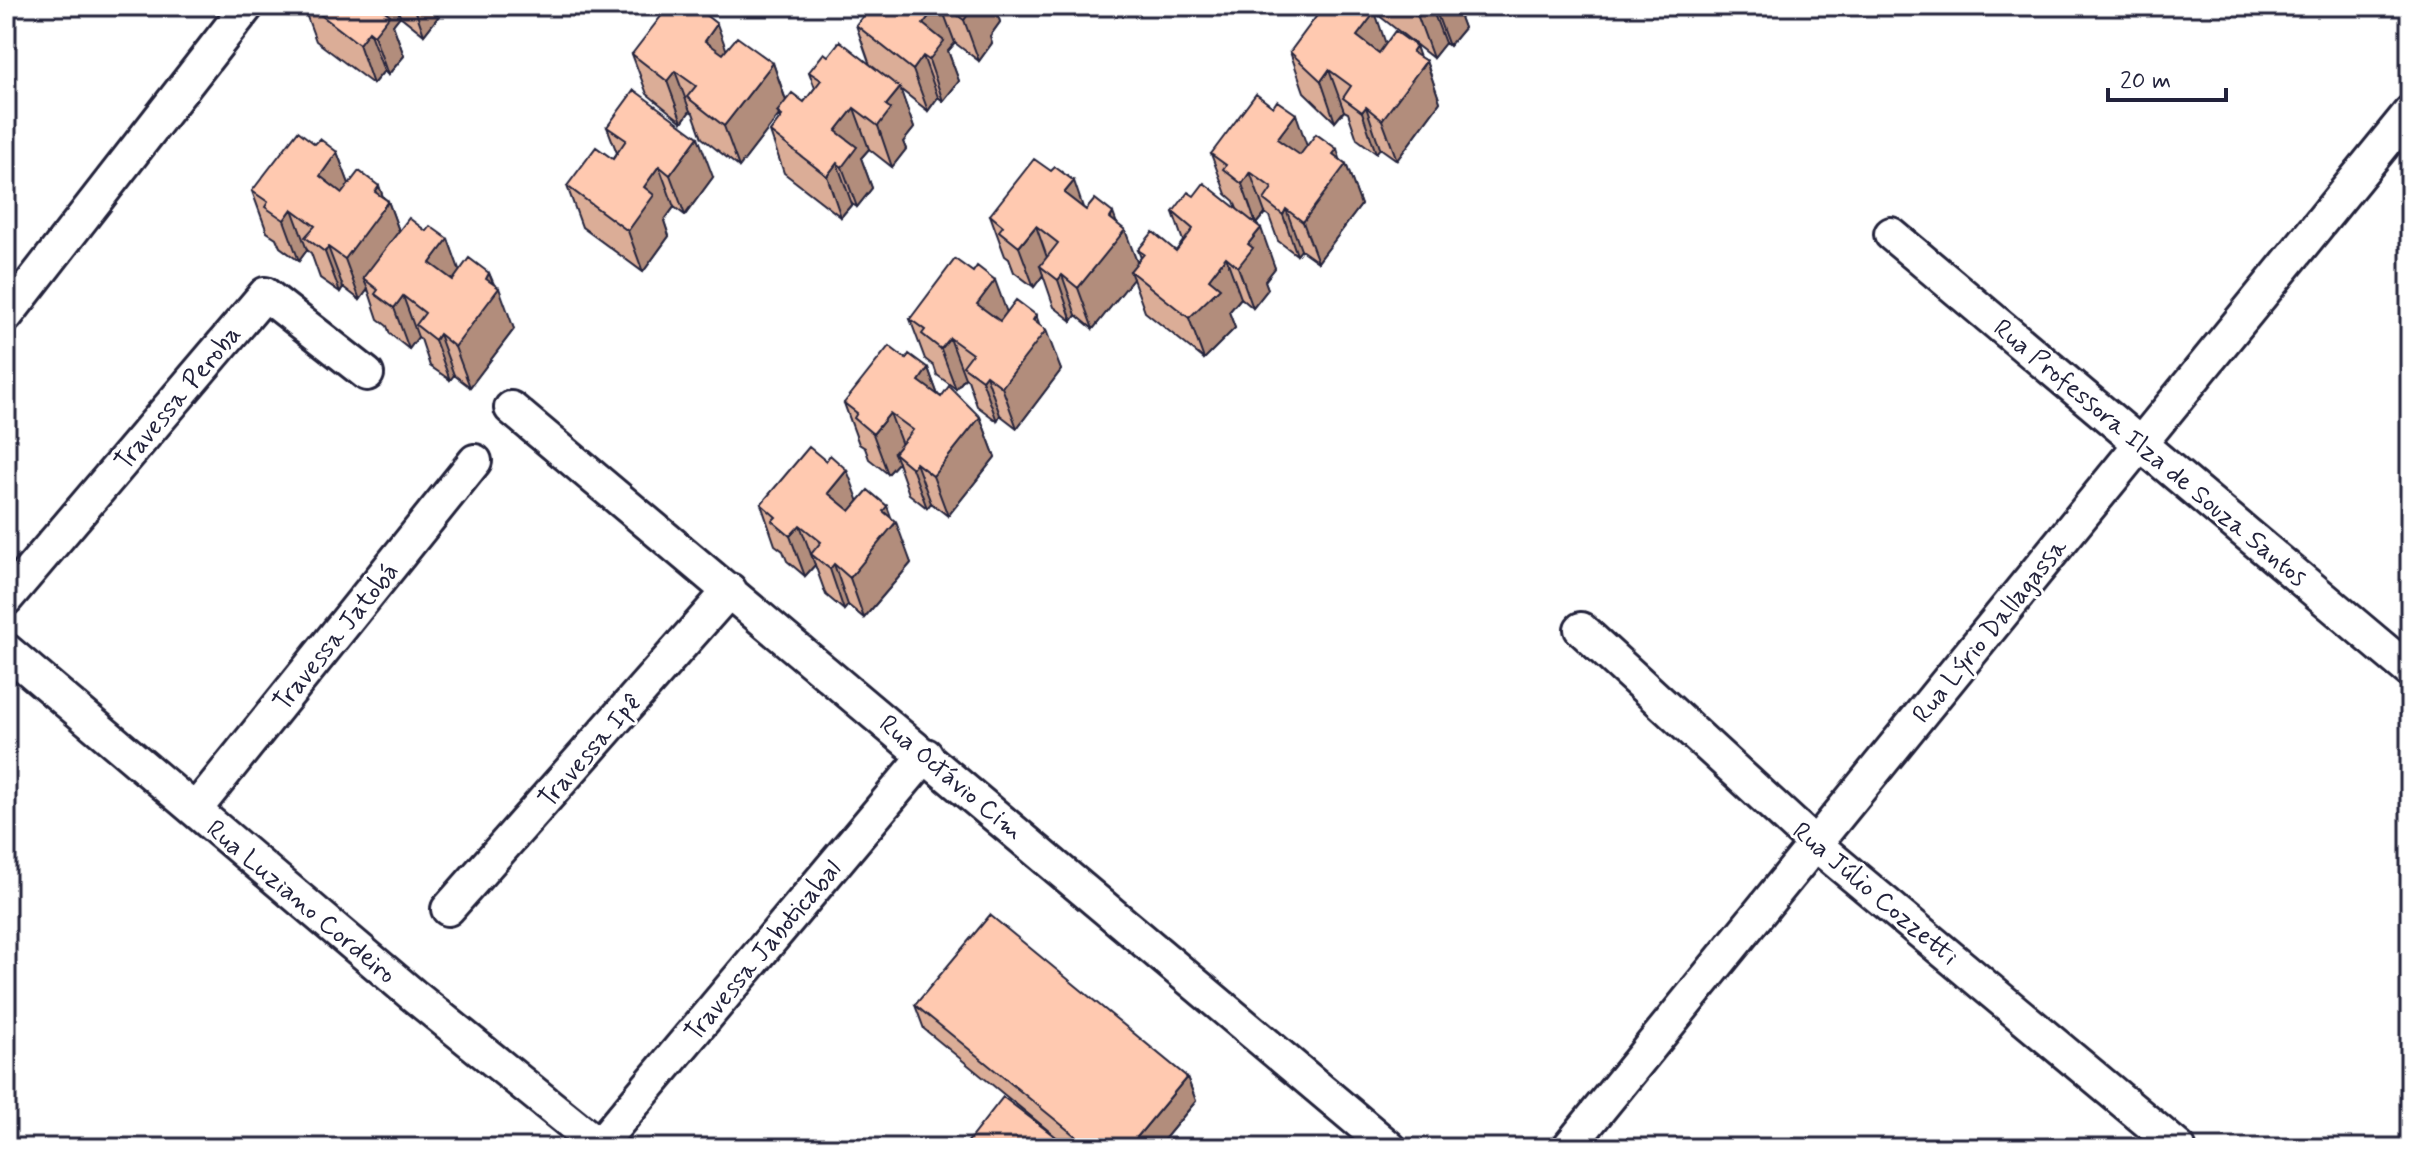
<svg xmlns="http://www.w3.org/2000/svg" width="2416" height="1154" font-family="Mynerve,sans-serif">
	<style>
		.lines { fill: none; stroke-linecap: round; stroke-linejoin: round }
		.street-casing { stroke: #22223b; stroke-width: 38 }
		.street { stroke: #fff; stroke-width: 32 }
		.wall { fill: #dbad97; stroke: #22223b; stroke-width: 2 }
		.shaded-wall { fill: #b28d7b; stroke: #22223b; stroke-width: 2 }
		.building { fill: #ffc9b0; stroke: #22223b; stroke-width: 2 }
		.labels { text-anchor: middle; stroke-width: 6; stroke-linejoin: round; paint-order: stroke }
		.street-label { font-size: 26px; fill: #22223b; stroke: #fff }
	</style>
	<rect width="100%" height="100%" fill="#fff"/>
	<filter id="ink" filterUnits="userSpaceOnUse"><feTurbulence type="fractalNoise" baseFrequency=".0125" numOctaves="2"/><feDisplacementMap in="SourceGraphic" scale="16" xChannelSelector="R" yChannelSelector="G"/><feConvolveMatrix kernelMatrix="1 2 1 2 8 2 1 2 1" color-interpolation-filters="sRGB"/></filter>
	<g filter="url(#ink)">
		<g class="lines">
			<g class="street-casing">
				<path id="street" d="M1891,234L2410,671
					M6,316L247,6
					M511,408L1390,1148
					M6,599L265,294L367,374
					M1581,629L1815,844L2179,1148
					M6,650L413,995L602,1148
					M195,810L475,461
					M448,909L730,590
					M599,1145L926,755
					M1568,1148L2410,112"/>
			</g>
			<use href="#street" class="street"/>
		</g>
		<path class="wall" d="M303,6H438L435,10L438,17L424,35L400,16L393,25L404,56L388,75L384,71L373,84L316,41Z
			M864,6H995L1000,22L990,36L992,43L979,61L955,43L948,51L959,81L943,101L938,97L928,111L900,89L914,128L903,142L906,149L892,167L869,149L861,158L872,188L857,207L852,204L841,217L784,173L770,132L780,119L779,115L739,167L702,138L693,113L690,111L682,122L647,94L632,54L727,50L773,63L786,100L804,102L815,88L809,72L828,56L870,65L856,25L866,12Z
			M1371,6H1463L1458,12L1464,28L1449,46L1445,43L1433,58L1373,11Z
			M1386,44L1416,46L1419,57L1426,61L1440,102L1397,160L1380,148L1376,153L1357,139L1348,113L1344,111L1335,122L1304,92L1290,52Z
			M607,127L713,177L685,215L674,207L664,221L669,236L643,272L582,227L567,186L613,159L617,153Z
			M315,144L337,152L349,184L379,186L383,197L388,201L399,231H426L448,239L459,271L489,273L514,329L470,387L454,375L450,380L430,366L421,339L418,337L409,349L390,334L387,326L378,319L368,289L360,300L343,287L340,292L320,278L311,253L307,250L299,261L280,247L276,238L267,232L252,191Z
			M1307,146L1340,160L1346,164L1361,205L1318,262L1301,250L1297,255L1278,241L1269,216L1265,213L1256,224L1275,268L1265,281L1268,289L1253,308L1241,298L1229,312L1235,328L1204,359L1145,312L1133,279L1093,329L1076,315L1072,321L1054,307L1043,275L1034,287L1014,272L1009,259L1005,256L990,215L1083,208L1117,223L1137,262L1141,258L1138,250L1176,251L1183,241L1173,212L1194,196L1237,209L1234,201L1226,194L1211,154Z
			M1007,312L1040,325L1061,370L1017,428L1000,415L997,421L977,406L968,380L965,378L956,389L937,375L934,366L925,359L910,319Z
			M906,359L928,368L938,395L980,417L995,457L948,516L931,503L927,508L909,494L898,463L888,474L869,459L865,448L859,444L844,403Z
			M859,501L891,518L911,563L864,618L848,605L844,610L826,595L815,565L805,576L787,561L783,551L775,545L761,504Z
			M915,1005L1187,1077L1196,1101L1157,1148H963L1061,1141L924,1029Z"/>
		<path class="shaded-wall" d="M371,6H396L400,16L393,25L404,56L388,75L374,35Z
			M414,6H438L435,10L438,17L424,35Z
			M937,6H941L955,43L948,51L959,81L943,101L929,60L923,24Z
			M974,6H995L1000,22L990,36L992,43L979,61L964,20Z
			M1427,6H1431L1445,43L1433,58L1418,17Z
			M1434,6H1463L1458,12L1464,28L1449,46Z
			M1375,12L1389,53L1372,77L1357,36Z
			M717,24L732,65L705,41Z
			M369,31L384,71L373,84L359,44Z
			M1416,46L1423,66L1426,61L1440,102L1397,160L1382,120L1412,52Z
			M923,56L938,97L928,111L913,70Z
			M773,63L787,104L777,112L779,115L739,167L724,126Z
			M1329,70L1344,111L1335,122L1321,81Z
			M675,71L690,111L682,122L667,81Z
			M900,88L914,128L903,142L906,149L892,167L878,126L886,105Z
			M1366,107L1380,148L1376,153L1362,112Z
			M854,108L869,149L861,158L872,188L857,207L842,167L836,131Z
			M1296,114L1310,155L1292,179L1277,139Z
			M698,137L713,177L685,215L670,175Z
			M1337,149L1343,168L1346,164L1361,205L1318,262L1303,222L1333,154Z
			M337,152L352,192L334,217L320,176Z
			M837,163L852,204L841,217L827,176Z
			M659,166L674,207L664,221L669,236L643,272L628,231L644,187Z
			M1250,172L1265,213L1256,224L1242,184Z
			M1074,181L1088,222L1064,193Z
			M379,186L386,205L388,201L403,242L363,278L368,289L360,300L345,259L375,192Z
			M292,209L307,250L299,261L284,220Z
			M1286,209L1301,250L1297,255L1283,215Z
			M1113,213L1121,235L1125,230L1140,270L1130,271L1133,279L1093,329L1078,288Z
			M1036,226L1050,266H1040L1043,275L1034,287L1019,247Z
			M1261,228L1275,268L1265,281L1268,289L1253,308L1238,267L1248,244Z
			M448,239L463,280L445,304L430,263Z
			M328,247L343,287L340,292L325,252Z
			M1226,257L1241,298L1229,312L1235,328L1204,359L1189,318L1209,279Z
			M489,273L496,292L499,288L514,329L470,387L455,347L486,279Z
			M1062,275L1076,315L1072,321L1058,280Z
			M995,280L1010,321L992,345L977,304Z
			M403,296L418,337L409,349L394,308Z
			M1036,315L1043,334L1046,330L1061,370L1017,428L1002,387Z
			M439,334L454,375L450,380L435,340Z
			M950,338L965,378L956,389L941,349Z
			M928,368L943,409L919,381Z
			M986,375L1000,415L997,421L982,380Z
			M890,413L905,453H894L898,463L888,474L873,434Z
			M980,417L995,457L948,516L933,476Z
			M916,463L931,503L927,508L912,468Z
			M847,470L862,510L843,533L828,493Z
			M887,506L894,525L896,522L911,563L864,618L850,578L883,511Z
			M800,525L815,565L805,576L790,536Z
			M834,564L848,605L844,610L830,569Z
			M1187,1077L1196,1101L1157,1148H1128Z"/>
		<path class="building" d="M309,6H378L390,15L374,35L369,31L359,44Z
			M669,6H694L717,24L705,41L723,54L737,37L773,63L724,126L687,97L696,86L675,71L667,81L632,54Z
			M864,6H937L923,24L944,41L929,60L923,56L913,70L856,25L869,9Z
			M945,6H974L964,20Z
			M1324,6H1366L1375,12L1357,36L1379,53L1395,31L1416,46L1412,52L1426,61L1382,120L1366,107L1362,112L1343,98L1351,86L1329,70L1321,81L1290,52Z
			M1404,6H1427L1418,17Z
			M840,41L900,88L886,105L891,109L878,126L854,108L836,131L857,147L842,167L837,163L827,176L770,132L782,116L777,112L792,93L804,102L821,80L809,72L824,53L828,56Z
			M634,90L698,137L670,175L659,166L644,187L654,195L628,231L567,186L596,147L613,159L626,140L607,127Z
			M1256,94L1273,107L1277,101L1296,114L1277,139L1300,155L1316,134L1337,149L1333,154L1346,164L1303,222L1286,209L1283,215L1264,200L1272,188L1250,172L1242,184L1223,169L1226,165L1211,154Z
			M298,131L315,144L320,139L337,152L320,176L342,193L359,171L379,186L375,192L388,201L345,259L328,247L325,252L305,237L315,226L292,209L284,220L265,207L268,202L252,191Z
			M1034,159L1051,171L1055,167L1074,181L1064,193L1086,210L1095,199L1113,213L1110,218L1125,230L1078,288L1062,275L1058,280L1040,266L1058,243L1036,226L1019,247L999,231L1003,226L990,215Z
			M1204,183L1261,228L1248,244L1253,248L1238,267L1226,257L1209,279L1220,288L1189,318L1130,271L1144,254L1138,250L1153,232L1176,251L1193,229L1173,212L1188,192L1194,196Z
			M409,218L426,231L430,226L448,239L430,263L453,280L469,258L489,273L486,279L499,288L455,347L439,334L435,340L416,325L425,313L403,296L394,308L375,294L378,290L363,278Z
			M955,259L973,272L977,266L995,280L977,304L1000,321L1016,300L1036,315L1033,320L1046,330L1002,387L986,375L982,380L963,366L972,354L950,338L941,349L922,334L925,330L910,319Z
			M889,346L906,359L909,354L928,368L919,381L941,397L949,386L980,417L933,476L916,463L912,468L894,453L913,430L890,413L873,434L854,418L857,413L844,403Z
			M809,447L826,461L830,455L847,470L828,493L850,511L868,490L887,506L883,511L896,522L850,578L834,564L830,569L811,554L821,542L800,525L790,536L772,521L776,517L761,504Z
			M990,915L1187,1077L1128,1148H1090L915,1005Z
			M1003,1097L1070,1148H963Z"/>
	</g>
	<g class="labels">
		<g class="street-label">
			<text transform="translate(177 397) rotate(-50)" y="9">Travessa Peroba</text>
			<text transform="translate(2151 452) rotate(40)" y="9">Rua Professora Ilza de Souza Santos</text>
			<text transform="translate(1989 630) rotate(-51)" y="9">Rua Lýrio Dallagassa</text>
			<text transform="translate(335 636) rotate(-51)" y="9">Travessa Jatobá</text>
			<text transform="translate(589 750) rotate(-49)" y="9">Travessa Ipê</text>
			<text transform="translate(952 777) rotate(40)" y="9">Rua Octávio Cim</text>
			<text transform="translate(1876 893) rotate(40)" y="9">Rua Júlio Cozzetti</text>
			<text transform="translate(302 901) rotate(40)" y="9">Rua Luziano Cordeiro</text>
			<text transform="translate(762 950) rotate(-50)" y="9">Travessa Jaboticabal</text>
		</g>
	</g>
	<rect width="2416" height="1154" fill="none" stroke="#fff" stroke-width="32"/>
	<rect x="16" y="16" width="2384" height="1122" fill="none" stroke="#22223b" stroke-width="3" filter="url(#ink)"/>
	<path d="M2108 88v12h118v-12" fill="none" stroke="#22223b" stroke-width="4"/>
	<text x="2120" y="88" font-size="24" fill="#22223b" stroke="#ffffff" stroke-width="6" paint-order="stroke">20 m</text>
</svg>
